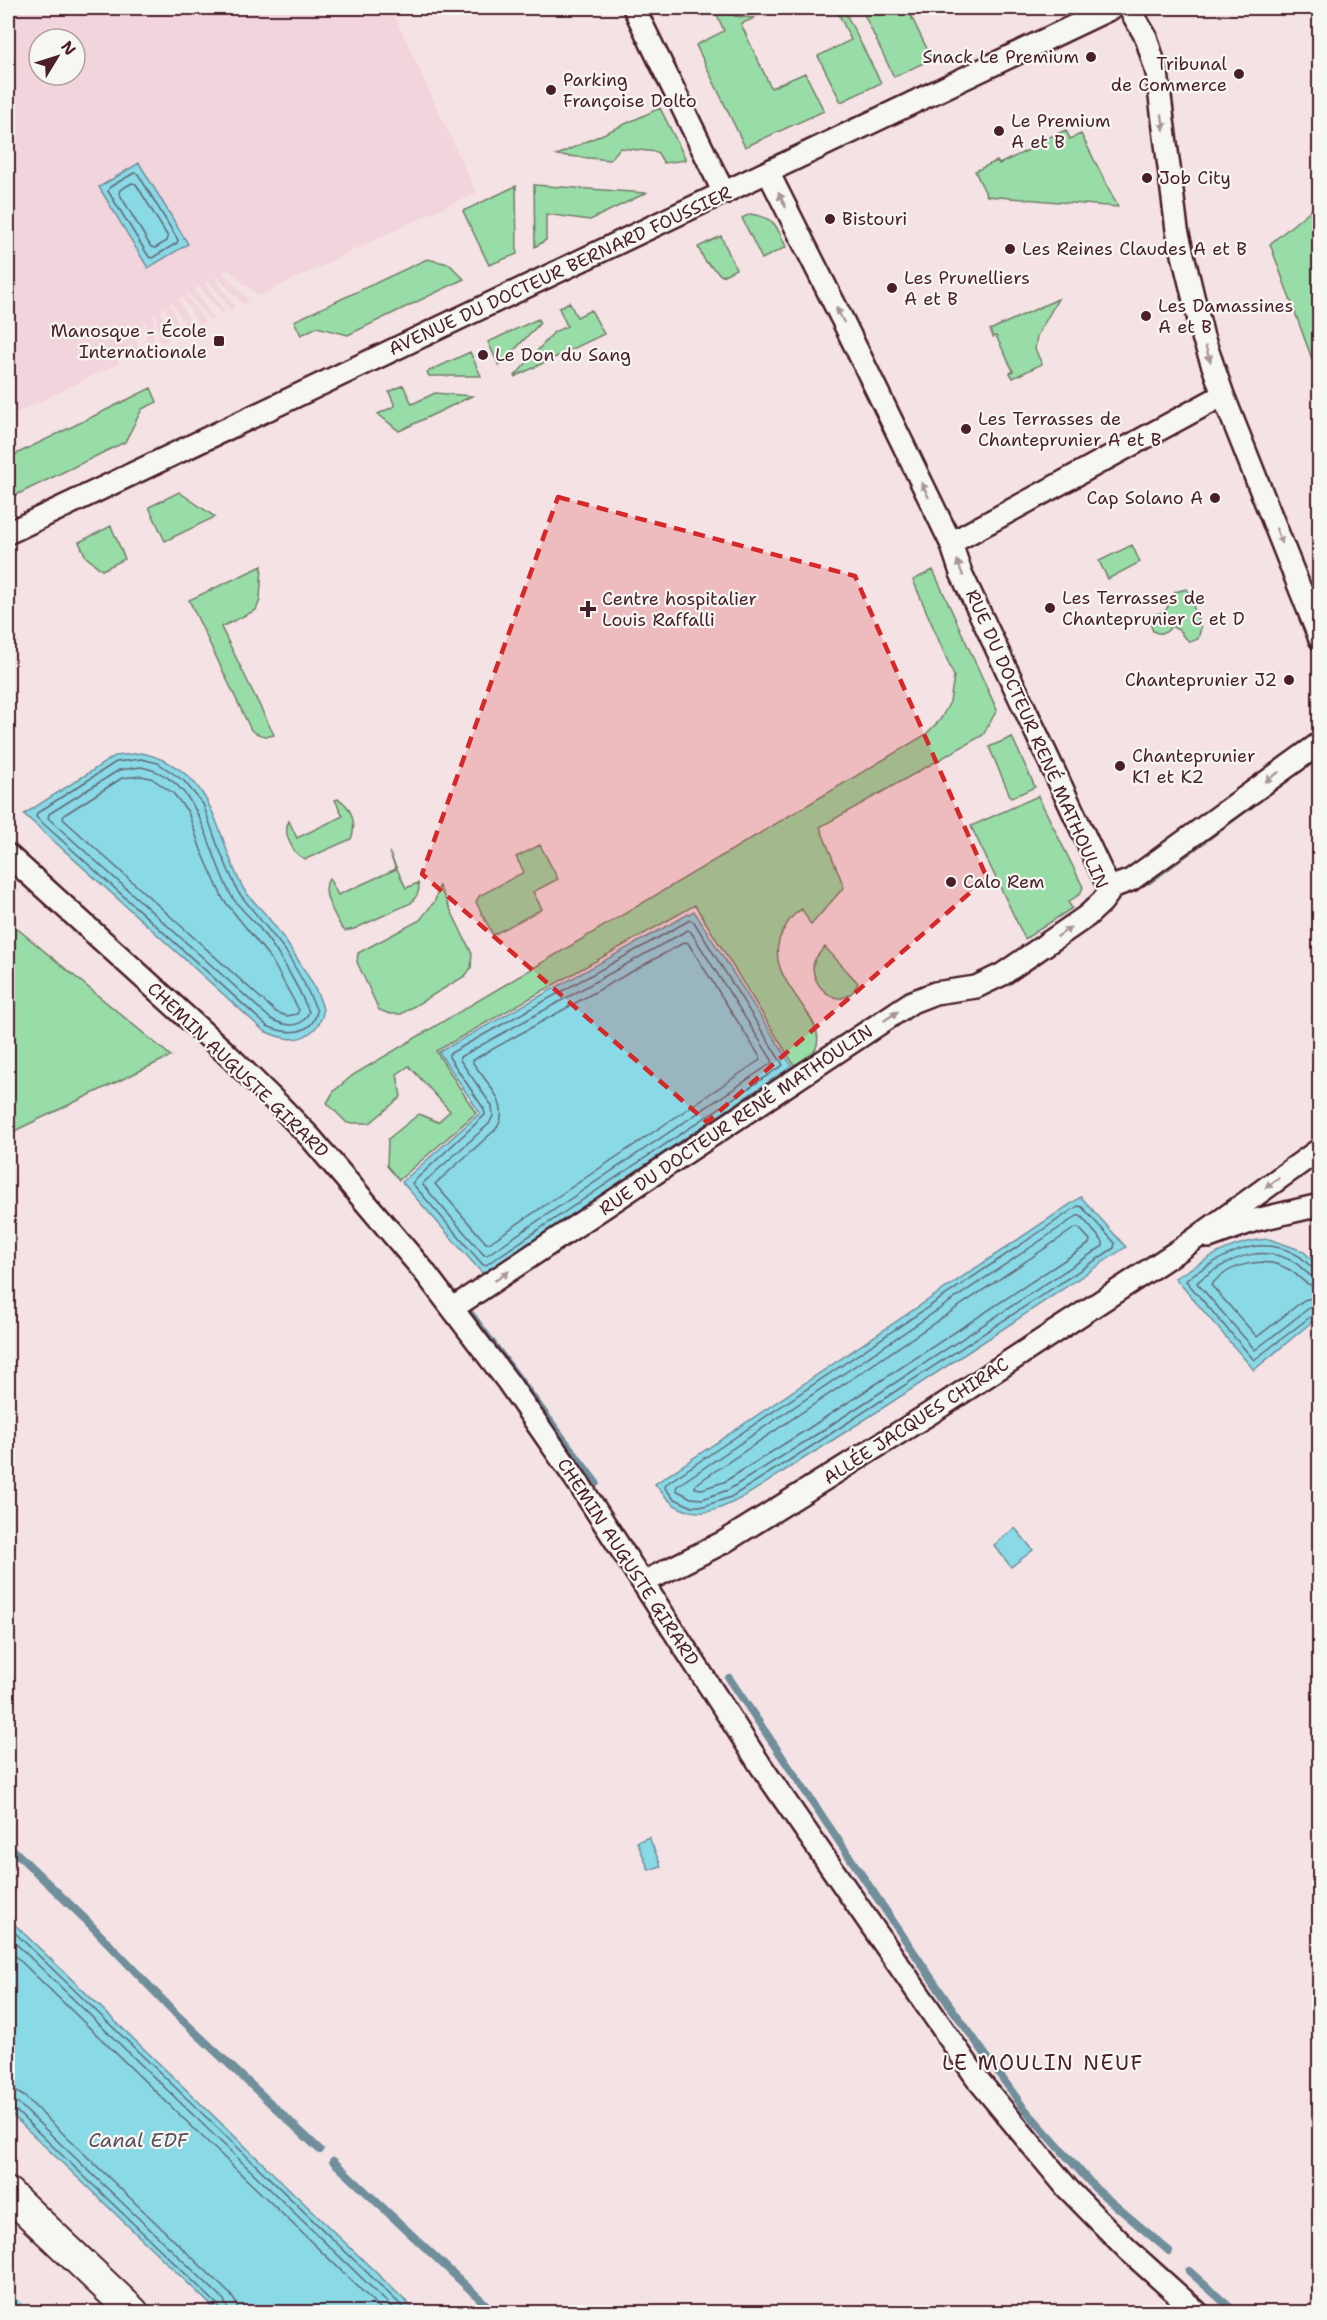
<svg xmlns="http://www.w3.org/2000/svg" width="1327" height="2320" font-family="'Shantell Sans',sans-serif">
	<style>
		.built { fill: #f2d4dc; fill-rule: evenodd }
		.green { fill: #98dca7; stroke: #717e69; stroke-width: 1.5 }
		.water { fill: #89d9e6; stroke: #708f9b; stroke-width: 1.5 }
		.lines { fill: none; stroke-linecap: round; stroke-linejoin: round }
		.shore { stroke: #636976; stroke-width: 1.5 }
		.stream { stroke: #708f9b; stroke-width: 8 }
		.canal { stroke: #89d9e6; stroke-width: 26 }
		.minor-casing { stroke: #4a1f2b; stroke-width: 26 }
		.secondary-casing { stroke: #4a1f2b; stroke-width: 34 }
		.minor { stroke: #f6f6f2; stroke-width: 21 }
		.secondary { stroke: #f6f6f2; stroke-width: 30 }
		.oneway { fill: #a99598 }
		.marked { fill: #d62828; fill-opacity: 0.2; stroke: #d62828; stroke-width: 4.5; stroke-dasharray: 12 8; stroke-linejoin: round }
		.poi-dot { fill: #4a1f2b; stroke: #f6f6f2; stroke-width: 2 }
		.labels { text-anchor: middle; stroke-width: 4.5; stroke-linejoin: round; paint-order: stroke }
		.poi-label { font-size: 18px; fill: #4a1f2b; stroke: #f6f6f2; text-anchor: start }
		.street-label { font-size: 18px; fill: #4a1f2b; stroke: #f6f6f2 }
		.water-label { font-size: 20px; font-style: italic; fill: #5a4e5a; stroke: #f6f6f2 }
		.quarter-label { font-size: 21px; letter-spacing: 1.5px; fill: #4a1f2b; stroke: #f6f6f2 }
	</style>
	<rect width="100%" height="100%" fill="#f4e2e5"/>
	<filter id="ink" filterUnits="userSpaceOnUse"><feTurbulence type="fractalNoise" baseFrequency=".0167" numOctaves="2"/><feDisplacementMap in="SourceGraphic" scale="12" xChannelSelector="R" yChannelSelector="G"/><feConvolveMatrix kernelMatrix="1 2 1 2 8 2 1 2 1" color-interpolation-filters="sRGB"/></filter>
	<g filter="url(#ink)">
		<path class="built" d="M8,8H391L476,193L433,212L259,296L228,270L223,273L249,301L242,304L217,276L215,278L235,307L231,310L209,281L205,284L225,312L222,314L199,287L194,290L214,318L210,320L188,293L186,295L205,322L199,324L182,297L179,299L192,328L188,330L172,302L170,304L181,333L177,335L165,307L161,310L168,340L160,343L156,313L154,315L152,348L146,350V320L136,337L139,354L134,357L131,343L117,364L8,417ZM39,39H75V75H39Z"/>
		<path class="green" d="M836,8H843L881,83L841,102L818,56L851,40Z
			M861,8H907L932,59L894,77Z
			M715,10H737L735,16L754,18L741,24L771,88L805,73L824,111L745,147L696,45L724,31Z
			M660,108L686,160L664,163L657,152L620,148L610,160L557,155Z
			M1066,130L1070,139L1081,134L1118,207L987,196L975,171L997,161L999,164L1039,145L1038,142Z
			M534,185L646,193L590,220L546,214V240L535,247Z
			M516,186L517,254L489,265L463,211Z
			M1319,203V378L1270,244Z
			M750,214C776,218 776,225 786,247L762,259L742,218Z
			M721,236L736,269L722,276L705,261L698,247Z
			M427,259L449,264L464,279L348,335L317,327L301,335L294,321Z
			M1058,299L1037,336L1035,349L1042,364L1013,378L1010,373L1013,371L996,336L993,337L990,330Z
			M569,302L577,317L591,310L604,334L514,377L554,332L567,326L559,308Z
			M538,319L540,323L499,366L488,342Z
			M470,352L481,376H429L427,372Z
			M403,385L412,404L435,393L472,396L399,431L378,414L395,406L389,392Z
			M151,388L157,402L142,409L125,442L8,499V458Z
			M179,492L215,517L165,541L149,507Z
			M111,526L125,559L102,570L86,557L79,542Z
			M1132,545L1140,562L1108,579L1099,561Z
			M262,566L260,600L256,610L221,627L274,735C265,738 258,735 251,730L189,600Z
			M933,570L997,710L983,735L820,827L844,887L811,925L802,909C793,914 789,920 784,929C755,978 830,1014 816,1048C813,1056 801,1061 794,1065L695,905L436,1051L476,1113L399,1180L387,1166L388,1139L419,1114L438,1122L450,1111L409,1066L397,1074L401,1097L370,1123H347L327,1103L334,1091L353,1075L925,735L940,720L950,702L954,676L913,580Z
			M1187,589L1201,628L1198,639L1190,642L1182,635V632L1171,626C1167,634 1160,635 1153,631C1147,621 1154,612 1165,612L1175,592Z
			M1012,737L1035,787L1011,798L989,747Z
			M1319,749V758L1149,884L1145,878Z
			M1038,796L1083,887L1080,894L1068,902L1072,908L1025,939L971,826Z
			M338,799C352,806 357,825 351,839L306,859C293,856 282,832 289,821L297,838L343,816L335,800Z
			M540,845L558,879L533,892L542,909L493,935L476,902L479,896L524,872L516,857Z
			M389,852L406,888L418,883C421,891 416,897 411,903L354,929L345,931L341,927C334,912 320,894 329,878L338,895L396,869Z
			M439,886L472,954L471,968L465,976L401,1014H390L379,1010L357,962L358,953L420,920L435,901Z
			M8,921L171,1056L8,1134Z
			M825,947L858,983C843,1018 807,984 814,962C816,956 821,952 825,947Z"/>
		<path class="water" d="M139,163L188,244L148,268L99,187Z
			M142,753C160,757 176,765 190,778C219,807 223,852 243,888C249,898 259,906 266,915C280,932 324,994 323,1013C322,1020 317,1028 311,1032C296,1044 280,1038 264,1031L24,814L115,756Z
			M694,911L792,1066L483,1274L402,1182L480,1113L439,1052Z
			M1081,1197L1126,1247C1016,1320 907,1394 795,1464C772,1478 729,1511 703,1512C678,1513 669,1502 655,1484Z
			M1269,1239L1303,1251L1319,1267V1316L1254,1370L1175,1278C1207,1259 1230,1241 1269,1239Z
			M1015,1528L1033,1550L1011,1567L994,1545Z
			M649,1837L661,1866L649,1870L637,1842Z
			M8,1918L417,2312H218L8,2111Z"/>
		<g class="lines">
			<path class="shore" d="M134,173L138,174L178,240L177,243L152,258L149,257L108,191L110,187Z
				M132,183L136,184L168,237L167,241L155,248L151,247L119,193L120,190Z
				M141,759L158,763L184,781L203,804L217,844L238,892L285,950L304,983L317,1011C312,1037 285,1034 267,1026L36,817L37,813L116,762Z
				M141,767C202,778 206,850 231,895C237,906 249,916 258,926C279,953 296,981 309,1012C302,1030 285,1026 271,1019L48,818L49,814L119,770Z
				M141,776L151,778L173,793L188,812L201,850L223,899L271,959L299,1010L297,1014L287,1016L276,1012L63,819L64,815L122,778Z
				M690,920L694,922L783,1065L486,1265H483L412,1183L485,1115L484,1109L449,1057V1054Z
				M688,930L691,932L772,1060V1063L487,1255H484L422,1184L489,1124L493,1116L492,1106L460,1060V1057Z
				M685,942L688,943L760,1057V1060L489,1243H486L435,1184L495,1130C514,1108 486,1082 473,1063V1060Z
				M1078,1206L1082,1207L1115,1243L1114,1248L812,1446L731,1497L704,1506H690L673,1498L665,1488L666,1484Z
				M1077,1216H1081L1103,1242V1246L808,1440L728,1490L702,1499L691,1498L676,1490L677,1486Z
				M1075,1228H1079L1090,1240L1089,1244L803,1432L724,1482L702,1489L695,1488L696,1484Z
				M1320,1271C1310,1270 1306,1259 1297,1255C1265,1237 1238,1248 1209,1265C1201,1270 1191,1274 1186,1281L1254,1360L1314,1314L1320,1312
				M1320,1278C1307,1278 1303,1266 1292,1261C1265,1247 1241,1254 1216,1269C1210,1273 1202,1277 1197,1283L1255,1350L1309,1308L1320,1305
				M1320,1287C1304,1287 1300,1275 1288,1269C1264,1255 1229,1264 1211,1285L1257,1337L1304,1300L1320,1296
				M8,1926L408,2312
				M8,1936L397,2312
				M8,1949L384,2312
				M8,2091L17,2092L25,2097L230,2294L236,2303L238,2312
				M8,2100L19,2104L224,2300L229,2312
				M8,2107L14,2109L219,2306L221,2312"/>
			<path class="stream" d="M469,1312L596,1483
				M729,1678L946,2000L1023,2107L1096,2189L1169,2251
				M8,1845L85,1919L177,2015L320,2150
				M333,2161L494,2312
				M1189,2271L1235,2312"/>
			<path class="canal" d="M8,2309L12,2312"/>
			<g class="minor-casing">
				<path id="minor" d="M634,8L724,193
					M1129,8L1146,37L1157,73L1177,230L1203,337L1223,395L1320,639
					M8,533L1112,8
					M951,543L1223,395
					M8,855L225,1052L279,1105L310,1137L423,1270L508,1382L579,1484L761,1766L979,2081L1068,2189L1128,2250L1197,2312
					M1109,888L1131,880L1320,743
					M1209,1237L1256,1220L1320,1205
					M453,1308L912,1002L935,993L976,987L1003,974L1087,916L1102,902L1108,894L1109,888L961,573L951,543L843,321L768,172
					M644,1582L724,1542L929,1414L1181,1249L1320,1149"/>
			</g>
			<g class="secondary-casing">
				<path id="secondary" d="M8,2193L133,2312"/>
			</g>
			<use href="#minor" class="minor"/>
			<use href="#secondary" class="secondary"/>
		</g>
		<defs><path id="oneway-solid" d="M-6-.8H1V-3.2L6.5 0L1 3.2V.8H-6Z" transform="scale(1.5)"/></defs>
		<g class="oneway">
			<use href="#oneway-solid" transform="translate(1163 122) rotate(82)"/>
			<use href="#oneway-solid" transform="translate(782 200) rotate(-117)"/>
			<use href="#oneway-solid" transform="translate(840 315) rotate(-117)"/>
			<use href="#oneway-solid" transform="translate(1208 354) rotate(72)"/>
			<use href="#oneway-solid" transform="translate(925 490) rotate(-116)"/>
			<use href="#oneway-solid" transform="translate(1279 536) rotate(69)"/>
			<use href="#oneway-solid" transform="translate(960 568) rotate(-111)"/>
			<use href="#oneway-solid" transform="translate(1272 777) rotate(144)"/>
			<use href="#oneway-solid" transform="translate(1064 932) rotate(-35)"/>
			<use href="#oneway-solid" transform="translate(891 1016) rotate(-33)"/>
			<use href="#oneway-solid" transform="translate(1272 1183) rotate(144)"/>
			<use href="#oneway-solid" transform="translate(502 1276) rotate(-34)"/>
		</g>
	</g>
	<path class="marked" d="M558,497L855,576L987,878L707,1122L422,874Z"/>
	<g class="poi-dot">
		<circle cx="1091" cy="57" r="6"/>
		<circle cx="1239" cy="74" r="6"/>
		<circle cx="551" cy="90" r="6"/>
		<circle cx="999" cy="131" r="6"/>
		<circle cx="1147" cy="178" r="6"/>
		<circle cx="830" cy="219" r="6"/>
		<circle cx="1010" cy="249" r="6"/>
		<circle cx="892" cy="288" r="6"/>
		<circle cx="1146" cy="316" r="6"/>
		<rect x="213" y="335" width="12" height="12" rx="3"/>
		<circle cx="483" cy="355" r="6"/>
		<circle cx="966" cy="429" r="6"/>
		<circle cx="1215" cy="498" r="6"/>
		<circle cx="1050" cy="608" r="6"/>
		<path d="M585 600h6v6h6v6h-6v6h-6v-6h-6v-6h6z"/>
		<circle cx="1289" cy="680" r="6"/>
		<circle cx="1120" cy="766" r="6"/>
		<circle cx="951" cy="882" r="6"/>
	</g>
	<g class="labels">
		<g class="poi-label">
			<text x="1079" y="63" text-anchor="end">Snack Le Premium</text>
			<text x="1227" y="70" text-anchor="end">Tribunal<tspan x="1227" dy="21">de Commerce</tspan></text>
			<text x="563" y="86">Parking<tspan x="563" dy="21">Françoise Dolto</tspan></text>
			<text x="1011" y="127">Le Premium<tspan x="1011" dy="21">A et B</tspan></text>
			<text x="1159" y="184">Job City</text>
			<text x="842" y="225">Bistouri</text>
			<text x="1022" y="255">Les Reines Claudes A et B</text>
			<text x="904" y="284">Les Prunelliers<tspan x="904" dy="21">A et B</tspan></text>
			<text x="1158" y="312">Les Damassines<tspan x="1158" dy="21">A et B</tspan></text>
			<text x="207" y="337" text-anchor="end">Manosque - École<tspan x="207" dy="21">Internationale</tspan></text>
			<text x="495" y="361">Le Don du Sang</text>
			<text x="978" y="425">Les Terrasses de<tspan x="978" dy="21">Chanteprunier A et B</tspan></text>
			<text x="1203" y="504" text-anchor="end">Cap Solano A</text>
			<text x="1062" y="604">Les Terrasses de<tspan x="1062" dy="21">Chanteprunier C et D</tspan></text>
			<text x="602" y="605">Centre hospitalier<tspan x="602" dy="21">Louis Raffalli</tspan></text>
			<text x="1277" y="686" text-anchor="end">Chanteprunier J2</text>
			<text x="1132" y="762">Chanteprunier<tspan x="1132" dy="21">K1 et K2</tspan></text>
			<text x="963" y="888">Calo Rem</text>
		</g>
		<g class="street-label">
			<text transform="translate(560 271) rotate(-25)" y="6">AVENUE DU DOCTEUR BERNARD FOUSSIER</text>
			<text transform="translate(1037 739) rotate(66)" y="6">RUE DU DOCTEUR RENÉ MATHOULIN</text>
			<text transform="translate(238 1070) rotate(44)" y="6">CHEMIN AUGUSTE GIRARD</text>
			<text transform="translate(736 1120) rotate(-34)" y="6">RUE DU DOCTEUR RENÉ MATHOULIN</text>
			<text transform="translate(916 1421) rotate(-33)" y="6">ALLÉE JACQUES CHIRAC</text>
			<text transform="translate(628 1562) rotate(57)" y="6">CHEMIN AUGUSTE GIRARD</text>
		</g>
		<g class="water-label">
			<text x="138" y="2147">Canal EDF</text>
		</g>
		<g class="quarter-label">
			<text x="1043" y="2070">LE MOULIN NEUF</text>
		</g>
	</g>
	<rect width="1327" height="2320" fill="none" stroke="#f6f6f2" stroke-width="30"/>
	<rect x="15" y="15" width="1297" height="2290" fill="none" stroke="#4a1f2b" stroke-width="2" filter="url(#ink)"/>
	<g transform="translate(57 57) rotate(52)"><circle r="28" fill="#f6f6f2" stroke="#b1a0a2" stroke-width="1.5"/>
	<path d="M0-4.5L10 22L0 15L-10 22Z" fill="#4a1f2b"/>
	<text y="-9" font-size="16" font-weight="bold" text-anchor="middle" fill="#4a1f2b">N</text>
	</g>
</svg>
